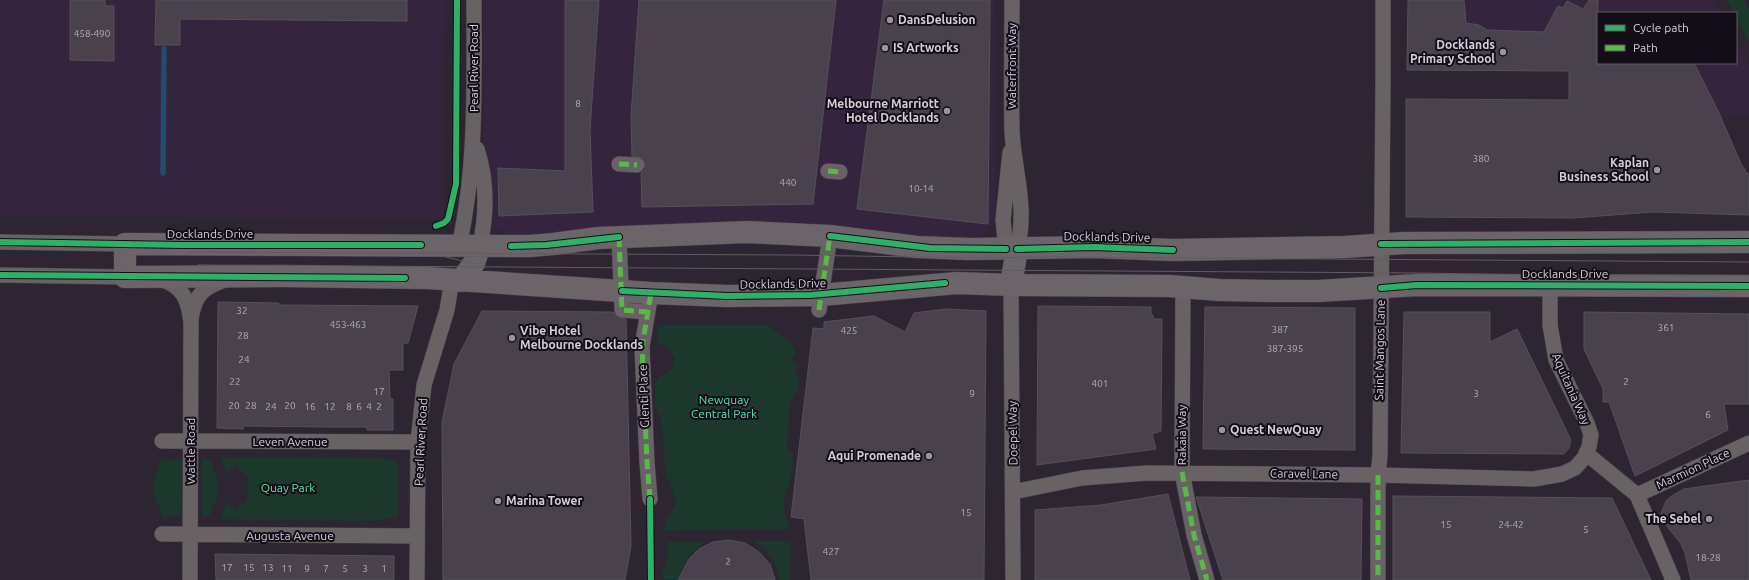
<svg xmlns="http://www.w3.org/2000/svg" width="1749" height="580" font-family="Ubuntu,sans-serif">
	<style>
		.built { fill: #35243e }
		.green { fill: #1c382d }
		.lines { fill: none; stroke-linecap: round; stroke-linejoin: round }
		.stream { stroke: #214c6b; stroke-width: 5.5 }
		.building { fill: #49424c; stroke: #57505b }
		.street-casing { stroke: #48414d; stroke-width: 16 }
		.secondary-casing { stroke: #48414d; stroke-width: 23 }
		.street { stroke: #686264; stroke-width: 15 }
		.secondary { stroke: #6b6468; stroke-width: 22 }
		.tram { stroke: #615c61; stroke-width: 1 }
		.quiet { stroke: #58b947; stroke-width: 5; stroke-dasharray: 10 5; stroke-linecap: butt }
		.cycleway-casing { stroke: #130d17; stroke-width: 8 }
		.cycleway { stroke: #2db169; stroke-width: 6 }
		.poi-dot { fill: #9c93a1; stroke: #130d17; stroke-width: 1.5 }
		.labels { text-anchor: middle; stroke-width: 4; stroke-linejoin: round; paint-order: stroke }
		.number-label { font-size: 10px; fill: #b4abb9 }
		.poi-label { font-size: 12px; font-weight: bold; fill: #d7cedd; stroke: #130d17; text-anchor: start }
		.street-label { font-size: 12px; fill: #d7cedd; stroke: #130d17 }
		.park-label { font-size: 12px; fill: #51e9ab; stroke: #130d17 }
	</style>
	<rect width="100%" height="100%" fill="#2e2532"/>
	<path class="built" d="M0,0H445L443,220L0,216Z
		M484,0H995L996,216L994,223L984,235L975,239H950L804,223L745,221L701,223L517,237L504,233L494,227L490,220L484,151Z
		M1408,0H1714L1721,13H1598V63H1736V41L1749,66V116L1569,117V72L1407,70Z"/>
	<path class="green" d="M1727,0H1744L1749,10V42L1736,17V13H1734Z
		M657,325H767L789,341L796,353L791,361L799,365L795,372L799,380L798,389L790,405L787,450L790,451L793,456L791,479L784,500V505L785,515L791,529L664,531L665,523L676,504L675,497L665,472L663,432L660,416L655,406V385L659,377L671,370L673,366L675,359L670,350L657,342Z
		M220,457H375L398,462V517L374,521L220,519L228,502L235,511L247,500L248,476L235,465L228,474Z
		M162,459L182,460L181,516L163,517L154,495V480Z
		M202,460H210C221,487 222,490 209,516H202Z
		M755,541H791L790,580H779C778,562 768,552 755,541Z
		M667,542H705C692,550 681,563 680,579H662C661,572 664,568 666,562C669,556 667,549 667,542Z"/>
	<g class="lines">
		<path class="stream" d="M163,173L164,49"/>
	</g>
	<path class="building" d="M70,0H105V6H114V61L70,60Z
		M156,0H407V21L180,19V45H155Z
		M565,0H599L590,130L593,212L499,216L498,168L565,171Z
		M639,0H836L813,204L642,207L641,173L645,170L646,165L642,158L632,156L631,116Z
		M884,0H990L988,224L857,209Z
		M1408,0H1464L1466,23L1479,25L1487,30L1544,32L1558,6L1563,8L1567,1L1583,9L1589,0H1598V63H1694L1719,113L1741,164L1749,176V215L1653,212L1573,218L1406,217V99L1569,100V71L1407,70Z
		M218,302L279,303V305L418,306L408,343H403V370H389L390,399H393V430H367V427H329L243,426V429L217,428Z
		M1038,306L1151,307V315H1153V319H1162L1161,431L1152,434L1156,449L1037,465Z
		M1205,307L1355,308V450L1203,449Z
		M946,309L986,311L984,580H811L804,519L791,517L813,328L824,329V322L874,316L905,332L914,313Z
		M482,311L613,312L618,318L626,319L631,546L625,580H443L442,422L454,364Z
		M1404,312H1490V342L1517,329L1571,440L1569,448L1564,454L1401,453Z
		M1584,312L1749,314V404H1724L1728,430L1635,476L1609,402H1603V389L1584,349Z
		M1749,480V580H1691L1685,553L1681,544L1662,520L1661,513L1666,501L1673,495L1684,489Z
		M1168,494L1190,580H1035V510L1101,505Z
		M1393,496L1612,498L1651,580H1393Z
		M1196,497L1362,499L1361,580H1223Z
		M729,540L745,543L759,552L770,564L775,580H678L689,559L699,549L713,542Z
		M215,554L394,556V580H216Z"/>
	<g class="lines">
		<g class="street-casing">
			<path id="street" d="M1012,0C1012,44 1011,88 1012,131C1014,172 1028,207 1017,249
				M477,149C487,180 487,213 480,245
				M619,164L637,165
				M828,171L840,172
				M619,237L622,310L647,312
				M0,242L125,244
				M459,246C477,165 474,82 474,0
				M1006,249L1003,220L1010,152
				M0,275L125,277
				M160,279C183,286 188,299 191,322L190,580
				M1011,285L1013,580
				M1183,287L1182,472L1194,535L1207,580
				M819,310L830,236
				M191,319C195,295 202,288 225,280
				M162,441L418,442
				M1587,454L1637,495L1673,580
				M1013,492L1082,478L1147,473L1378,475L1534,479L1562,474L1575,468L1584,458L1589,447L1591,435L1587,423L1556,360L1550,325V286
				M1637,495L1749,443
				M650,499L647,462L642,347L651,293
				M162,534L417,536
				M417,580L418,442L424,385L447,310L452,280
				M1378,580V475L1380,456L1383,82V0"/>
		</g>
		<g class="secondary-casing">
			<path id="secondary" d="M1749,242L1404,243L1345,247L1173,250L1093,247L969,249L917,247L830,236L747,232L599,238L553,244L530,246L125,244V277L282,276L427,278L651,293L727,296L821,295L957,283L1011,285L1169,286L1219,290L1270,291H1318L1417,285L1749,286
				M461,281L474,263L480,245
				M1011,285L1017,249"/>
		</g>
		<use href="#street" class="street"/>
		<use href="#secondary" class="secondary"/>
		<path class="tram" d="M189,252L792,255L980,258L1042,257L1749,262
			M446,257L475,264
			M198,265L1417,273L1608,276H1749"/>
		<path class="quiet" d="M619,164L637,165
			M828,171L840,172
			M619,237L622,310L647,312
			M819,310L830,236
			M1182,472L1194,535L1207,580
			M1378,475V580
			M650,499L647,462L642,347L651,293"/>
		<g class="cycleway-casing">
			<path id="cycleway" d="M436,226L444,223L448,219L456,184L457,0
				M830,236L930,248L1006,249
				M0,242L183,245H421
				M1381,244L1749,242
				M511,246L546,245L619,237
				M1017,249L1093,247L1173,250
				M0,275L405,278
				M1381,288L1417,285L1749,286
				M622,291L727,296L811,295L945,283
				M650,499L651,580"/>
		</g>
		<use href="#cycleway" class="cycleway"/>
	</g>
	<g class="poi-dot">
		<circle cx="890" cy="20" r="4"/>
		<circle cx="885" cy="48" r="4"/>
		<circle cx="1503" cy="52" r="4"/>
		<circle cx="947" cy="111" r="4"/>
		<circle cx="1657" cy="170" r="4"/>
		<circle cx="512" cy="338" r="4"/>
		<circle cx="1222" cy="430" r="4"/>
		<circle cx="929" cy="456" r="4"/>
		<circle cx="498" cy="501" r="4"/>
		<circle cx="1709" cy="519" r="4"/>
	</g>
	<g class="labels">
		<g class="number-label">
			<text x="92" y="37">458-490</text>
			<text x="578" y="107">8</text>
			<text x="1481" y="162">380</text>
			<text x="788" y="186">440</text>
			<text x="921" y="192">10-14</text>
			<text x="242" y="314">32</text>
			<text x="348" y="328">453-463</text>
			<text x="1666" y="331">361</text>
			<text x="1280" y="333">387</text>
			<text x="849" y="334">425</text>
			<text x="243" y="339">28</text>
			<text x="1285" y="352">387-395</text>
			<text x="244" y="363">24</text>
			<text x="235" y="385">22</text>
			<text x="1626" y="385">2</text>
			<text x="1100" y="387">401</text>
			<text x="379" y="395">17</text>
			<text x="972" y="397">9</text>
			<text x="1476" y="397">3</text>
			<text x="234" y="409">20</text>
			<text x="251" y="409">28</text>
			<text x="290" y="409">20</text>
			<text x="271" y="410">24</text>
			<text x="310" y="410">16</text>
			<text x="330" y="410">12</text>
			<text x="349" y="410">8</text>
			<text x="359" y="410">6</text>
			<text x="369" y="410">4</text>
			<text x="379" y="410">2</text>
			<text x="1708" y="418">6</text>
			<text x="966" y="516">15</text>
			<text x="1446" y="528">15</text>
			<text x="1511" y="528">24-42</text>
			<text x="1586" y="533">5</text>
			<text x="831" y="555">427</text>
			<text x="1708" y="561">18-28</text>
			<text x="728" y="565">2</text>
			<text x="227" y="571">17</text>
			<text x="249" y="571">15</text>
			<text x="268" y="571">13</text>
			<text x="287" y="572">11</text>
			<text x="307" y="572">9</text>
			<text x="326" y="572">7</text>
			<text x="345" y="572">5</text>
			<text x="365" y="572">3</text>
			<text x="384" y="572">1</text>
		</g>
		<g class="poi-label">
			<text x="898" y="24">DansDelusion</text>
			<text x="1495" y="49" text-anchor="end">Docklands<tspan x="1495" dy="14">Primary School</tspan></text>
			<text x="893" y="52">IS Artworks</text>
			<text x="939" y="108" text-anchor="end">Melbourne Marriott<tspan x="939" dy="14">Hotel Docklands</tspan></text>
			<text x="1649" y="167" text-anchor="end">Kaplan<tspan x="1649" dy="14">Business School</tspan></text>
			<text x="520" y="335">Vibe Hotel<tspan x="520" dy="14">Melbourne Docklands</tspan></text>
			<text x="1230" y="434">Quest NewQuay</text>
			<text x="921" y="460" text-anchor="end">Aqui Promenade</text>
			<text x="506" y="505">Marina Tower</text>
			<text x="1701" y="523" text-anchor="end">The Sebel</text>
		</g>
		<g class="street-label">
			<text transform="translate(1012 66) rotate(-90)" y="4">Waterfront Way</text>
			<text transform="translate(474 68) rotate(-90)" y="4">Pearl River Road</text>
			<text x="210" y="238">Docklands Drive</text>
			<text transform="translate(1107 237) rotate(1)" y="4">Docklands Drive</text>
			<text x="1565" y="278">Docklands Drive</text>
			<text transform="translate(783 284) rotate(-1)" y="4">Docklands Drive</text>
			<text transform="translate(1380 350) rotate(-89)" y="4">Saint Mangos Lane</text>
			<text transform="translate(1571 389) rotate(66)" y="4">Aquitania Way</text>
			<text transform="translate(644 396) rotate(-92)" y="4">Glenti Place</text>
			<text transform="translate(1013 433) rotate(-91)" y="4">Doepel Way</text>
			<text transform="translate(1182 435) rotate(-90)" y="4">Rakaia Way</text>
			<text x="290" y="446">Leven Avenue</text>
			<text transform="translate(421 442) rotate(-87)" y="4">Pearl River Road</text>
			<text transform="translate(191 451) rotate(-90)" y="4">Wattle Road</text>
			<text transform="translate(1693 469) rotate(-25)" y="4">Marmion Place</text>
			<text transform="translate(1304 474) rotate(1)" y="4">Caravel Lane</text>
			<text x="290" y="540">Augusta Avenue</text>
		</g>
		<g class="park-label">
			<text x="724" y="404">Newquay<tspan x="724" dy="14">Central Park</tspan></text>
			<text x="288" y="492">Quay Park</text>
		</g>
	</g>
	<rect x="1597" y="12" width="140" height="52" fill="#130d17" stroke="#615a66"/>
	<rect x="1605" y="25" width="20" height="6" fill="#2db169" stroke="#615a66"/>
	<text x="1633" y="32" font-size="12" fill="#d7cedd">Cycle path</text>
	<rect x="1605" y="45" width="20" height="6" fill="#58b947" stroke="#615a66"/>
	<text x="1633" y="52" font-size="12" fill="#d7cedd">Path</text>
</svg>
